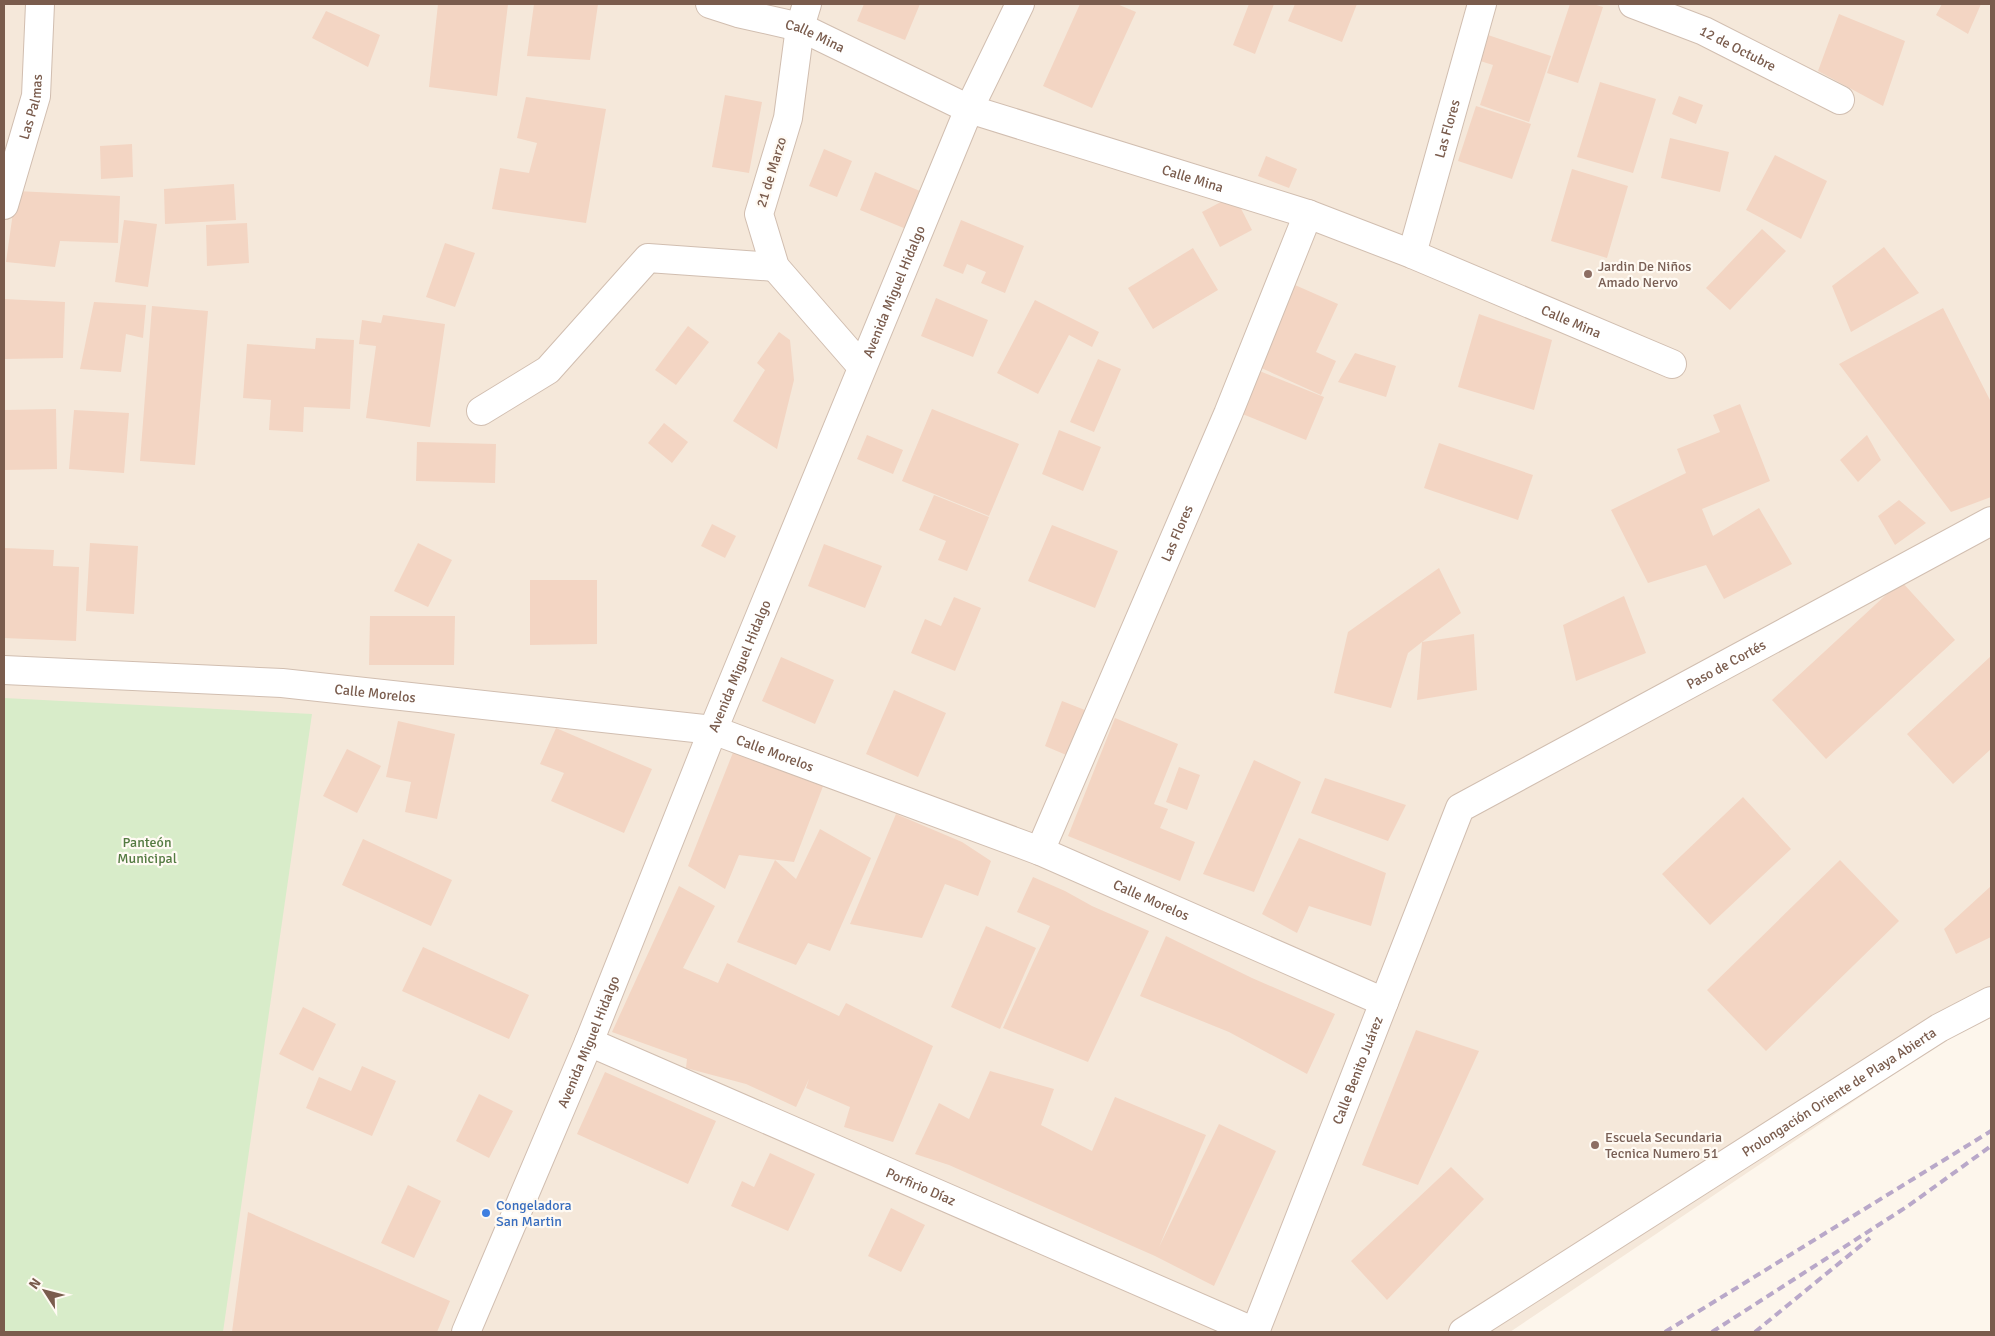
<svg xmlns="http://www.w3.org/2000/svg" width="1995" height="1336" font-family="Signika,sans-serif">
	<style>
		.residential { fill: #f5e8da }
		.green { fill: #d8ecc9 }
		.building { fill: #f3d5c3 }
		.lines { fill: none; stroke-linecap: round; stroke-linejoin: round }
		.minor-casing { stroke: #d1beb0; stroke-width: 30 }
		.minor { stroke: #fff; stroke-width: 28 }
		.rail { stroke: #b9a8c9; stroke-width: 4; stroke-dasharray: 8 5; stroke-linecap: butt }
		.education-dot { fill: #8d6e63; stroke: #fffaf3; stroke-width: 2 }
		.shop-dot { fill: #3f7fe0; stroke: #fffaf3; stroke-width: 2 }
		.labels { text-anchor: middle; stroke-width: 4.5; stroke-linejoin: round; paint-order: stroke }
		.street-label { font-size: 14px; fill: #7a5c4d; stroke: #fffaf3 }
		.education-label { font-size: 14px; fill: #785e54; stroke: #fffaf3; text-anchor: start }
		.park-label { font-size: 14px; fill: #537a41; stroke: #fffaf3 }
		.shop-label { font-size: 14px; fill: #366cbe; stroke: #fffaf3; text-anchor: start }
	</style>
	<rect width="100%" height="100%" fill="#fdf6ec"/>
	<path class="residential" d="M4,4H1991V1014L1975,1020L1510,1332H4Z"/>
	<path class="green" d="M4,698L312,714L223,1332H4Z"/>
	<path class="building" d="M438,4H508L497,96L429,87Z
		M534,4H598L590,60L527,56Z
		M864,4H920L905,40L857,21Z
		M1080,4H1117L1136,12L1092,108L1043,86Z
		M1249,4H1274L1255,54L1233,45Z
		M1295,4H1357L1342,42L1288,21Z
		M1570,4H1593L1603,7L1578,83L1547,73Z
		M1942,4H1981L1968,34L1936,15Z
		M326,11L380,35L368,67L312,38Z
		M1839,14L1905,41L1883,106L1818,71Z
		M1485,34L1551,56L1529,122L1480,105L1493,65L1477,60Z
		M1600,82L1656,99L1633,173L1577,157Z
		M725,95L762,102L749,173L712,167Z
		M1679,96L1703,105L1696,124L1672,114Z
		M526,97L606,109L586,223L492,209L500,168L529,173L537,143L517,138Z
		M1476,106L1531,124L1512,179L1458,161Z
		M1670,138L1729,152L1720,192L1661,178Z
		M132,144L133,177L101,179L100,146Z
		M824,149L852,161L837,197L809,186Z
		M1775,155L1827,181L1801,239L1746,210Z
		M1266,156L1297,169L1289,188L1258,176Z
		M1572,169L1628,186L1607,258L1551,241Z
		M875,172L927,194L911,231L860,210Z
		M234,184L236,220L165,224L164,189Z
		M16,191L120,196L118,243L60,241L55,267L6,262Z
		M1234,195L1252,230L1220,247L1202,212Z
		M124,220L157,224L148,287L115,282Z
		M961,220L1024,246L1005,293L981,283L986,272L967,264L963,274L943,266Z
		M247,223L249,263L207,266L206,225Z
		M1762,229L1786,251L1730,310L1706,288Z
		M445,243L475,253L455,307L426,297Z
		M1884,247L1919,293L1851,332L1832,286Z
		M1193,248L1218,290L1153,329L1128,288Z
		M1295,285L1338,304L1316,352L1336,361L1321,395L1259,367Z
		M936,298L988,320L973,357L921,336Z
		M4,299L65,302L63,358L4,359Z
		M1035,300L1099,332L1092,347L1069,335L1038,394L997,373Z
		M94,302L146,305L143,338L126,334L121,372L80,369Z
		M152,306L208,311L195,465L140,461Z
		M1943,308L1991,402V497L1951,512L1839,364Z
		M1479,314L1552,340L1534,410L1458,387Z
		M383,315L445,324L430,427L366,418L376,346L359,344L362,320L381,323Z
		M688,326L709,342L676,385L655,370Z
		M779,332L790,340L794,380L777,449L733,421L765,370L757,363Z
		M316,338L354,340L350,409L304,407L303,432L269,430L271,400L243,398L247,344L315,349Z
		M1355,353L1396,366L1386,397L1338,382Z
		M1098,359L1121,369L1094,432L1070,422Z
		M1257,370L1324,397L1306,440L1240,413Z
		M1740,404L1770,481L1702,509L1713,536L1759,508L1792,564L1724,599L1706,565L1648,583L1611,510L1686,473L1677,449L1720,432L1713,415Z
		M56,409L57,469L4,470V410Z
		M932,409L1019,444L989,516L902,481Z
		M74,410L129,413L124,473L69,469Z
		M664,423L688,442L672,463L648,443Z
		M1059,430L1101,447L1083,491L1042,474Z
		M867,435L903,450L893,474L857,459Z
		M1867,435L1881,460L1858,482L1840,460Z
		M417,442L496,444L495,483L416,481Z
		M1439,443L1533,475L1518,520L1424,488Z
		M934,495L989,517L967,571L938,560L946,541L919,530Z
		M1899,500L1926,523L1895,545L1878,516Z
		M712,524L736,536L725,558L701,546Z
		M1052,525L1118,551L1095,608L1028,581Z
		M90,543L138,546L134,614L86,611Z
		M418,543L452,560L428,607L394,591Z
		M824,544L882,566L865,608L808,586Z
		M4,548L54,550L53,566L79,567L76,641L4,638Z
		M1439,568L1461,613L1422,642L1474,634L1477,690L1417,700L1422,642L1408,653L1391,708L1334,693L1348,632Z
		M530,580H597V644L530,645Z
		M1901,581L1955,640L1826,759L1772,700Z
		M1624,596L1646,653L1576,681L1563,625Z
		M954,597L981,608L955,671L911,653L925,619L941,626Z
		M370,616H455L454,665H369Z
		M1991,656V749L1953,784L1907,734Z
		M781,657L834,680L815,724L762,701Z
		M894,690L946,713L918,777L866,754Z
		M1062,701L1090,712L1071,757L1045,746Z
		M1115,718L1178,744L1154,804L1168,809L1160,828L1195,842L1180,881L1068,836Z
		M398,721L455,734L437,819L405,812L411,782L386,777Z
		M556,728L652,769L624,833L551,801L564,773L540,764Z
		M347,749L381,766L357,813L323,796Z
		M734,750L825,781L794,862L739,855L725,889L688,866Z
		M1254,760L1301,782L1254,892L1203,874Z
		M1179,767L1200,775L1187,810L1166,802Z
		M1325,778L1406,805L1388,841L1311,813Z
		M1743,797L1791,849L1710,925L1662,874Z
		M896,814L962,842L991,861L978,896L945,884L922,938L850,924Z
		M820,829L871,858L830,951L808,943L796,965L737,942L775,860L796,879Z
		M1299,838L1386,873L1371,926L1309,906L1297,933L1262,914Z
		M363,839L452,880L431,926L342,885Z
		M1840,860L1899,921L1766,1051L1707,990Z
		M1033,877L1065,891L1092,906L1149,931L1088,1062L1003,1028L1050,926L1017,912Z
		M679,886L715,906L683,968L718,983L727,963L839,1016L846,1003L933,1046L893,1142L844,1127L850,1107L806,1088L809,1079L796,1107L746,1084L686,1068L687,1059L612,1032Z
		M1991,886V937L1956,954L1944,929Z
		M986,926L1036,948L1000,1029L951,1007Z
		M1166,936L1252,978L1335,1014L1307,1074L1229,1032L1140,996Z
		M423,947L529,995L509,1039L402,991Z
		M303,1007L336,1024L313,1071L279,1054Z
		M1416,1030L1479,1051L1418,1185L1362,1165Z
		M362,1066L396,1081L372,1136L306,1108L319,1077L351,1091Z
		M990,1071L1054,1089L1041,1125L1092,1151L1115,1097L1206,1135L1159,1247L1219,1124L1276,1151L1214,1286L1155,1256L949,1165L915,1154L939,1103L969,1119Z
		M605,1072L716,1121L688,1184L577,1134Z
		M479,1094L513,1111L489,1158L456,1141Z
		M770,1153L815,1174L788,1231L731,1206L742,1181L754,1187Z
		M1451,1167L1484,1199L1387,1300L1351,1261Z
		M408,1185L441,1201L414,1258L381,1243Z
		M891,1208L925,1225L901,1272L868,1256Z
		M248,1212L450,1301L437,1332H232Z"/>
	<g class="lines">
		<g class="minor-casing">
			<g id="minor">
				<path id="s1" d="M710,4L738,13L800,27L969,109L1308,214L1412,254L1672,364"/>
				<path d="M807,4L800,27L788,118L759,214L775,267L862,367"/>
				<path id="s2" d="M1633,4L1704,31L1840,100"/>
				<path id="s3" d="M4,205L36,96L40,4"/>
				<path id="s4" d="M1412,254L1482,4"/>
				<path d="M481,411L548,370L648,258L775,267"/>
				<path id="s5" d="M4,670L282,683L713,730L1040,851L1384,1002"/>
				<path id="s6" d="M1040,851L1228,414L1308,214"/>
				<path id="s7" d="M589,1042L1255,1332"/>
				<path id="s8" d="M466,1332L589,1042L713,730L969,109L1020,4"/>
				<path id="s9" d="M1255,1332L1460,808L1991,521"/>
				<path id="s10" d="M1463,1332L1939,1028L1991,1001"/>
			</g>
		</g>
		<use href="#minor" class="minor"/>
		<path class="rail" d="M1665,1332L1991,1131
			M1712,1332L1908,1206L1991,1146
			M1755,1332L1870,1238"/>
	</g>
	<g class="education-dot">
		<circle cx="1588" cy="274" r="5"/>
		<circle cx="1595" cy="1145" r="5"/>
	</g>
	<circle class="shop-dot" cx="486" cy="1213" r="5"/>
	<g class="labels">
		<g class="street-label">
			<text dy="5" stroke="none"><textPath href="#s1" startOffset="110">Calle Mina</textPath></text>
			<text dy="5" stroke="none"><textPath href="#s2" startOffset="114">12 de Octubre</textPath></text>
			<text dy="5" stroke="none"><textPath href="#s3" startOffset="102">Las Palmas</textPath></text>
			<text dy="5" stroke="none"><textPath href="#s4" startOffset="130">Las Flores</textPath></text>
			<text transform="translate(771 172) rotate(-73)" y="5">21 de Marzo</text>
			<text dy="5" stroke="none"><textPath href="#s1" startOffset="515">Calle Mina</textPath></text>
			<text dy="5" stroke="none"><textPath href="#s8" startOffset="1125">Avenida Miguel Hidalgo</textPath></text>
			<text dy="5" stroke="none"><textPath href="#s1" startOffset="920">Calle Mina</textPath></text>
			<text dy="5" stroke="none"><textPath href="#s6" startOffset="346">Las Flores</textPath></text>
			<text dy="5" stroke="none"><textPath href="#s9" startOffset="865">Paso de Cortés</textPath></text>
			<text dy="5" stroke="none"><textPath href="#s8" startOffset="720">Avenida Miguel Hidalgo</textPath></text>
			<text dy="5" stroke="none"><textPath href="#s5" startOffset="372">Calle Morelos</textPath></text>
			<text dy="5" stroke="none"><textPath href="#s5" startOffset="778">Calle Morelos</textPath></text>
			<text dy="5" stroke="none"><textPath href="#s5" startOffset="1182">Calle Morelos</textPath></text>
			<text dy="5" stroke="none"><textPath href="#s8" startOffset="315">Avenida Miguel Hidalgo</textPath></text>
			<text dy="5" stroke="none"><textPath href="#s9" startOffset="281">Calle Benito Juárez</textPath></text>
			<text dy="5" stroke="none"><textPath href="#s10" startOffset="446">Prolongación Oriente de Playa Abierta</textPath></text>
			<text dy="5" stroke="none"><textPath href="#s7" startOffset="362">Porfirio Díaz</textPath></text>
		</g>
		<g class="education-label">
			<text x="1598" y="271">Jardin De Niños<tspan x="1598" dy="16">Amado Nervo</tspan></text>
			<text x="1605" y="1142">Escuela Secundaria<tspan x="1605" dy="16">Tecnica Numero 51</tspan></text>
		</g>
		<g class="park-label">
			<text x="147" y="847">Panteón<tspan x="147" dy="16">Municipal</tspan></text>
		</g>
		<g class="shop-label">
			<text x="496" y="1210">Congeladora<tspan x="496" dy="16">San Martin</tspan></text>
		</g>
	</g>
	<rect width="1995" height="1336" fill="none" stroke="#7a5c4d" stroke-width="10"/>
	<g transform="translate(45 1291) rotate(306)" stroke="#fffaf3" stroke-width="4" paint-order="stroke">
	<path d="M0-4L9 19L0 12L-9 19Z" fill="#7a5c4d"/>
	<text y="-8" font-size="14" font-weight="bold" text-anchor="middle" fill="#7a5c4d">N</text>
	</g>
</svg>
